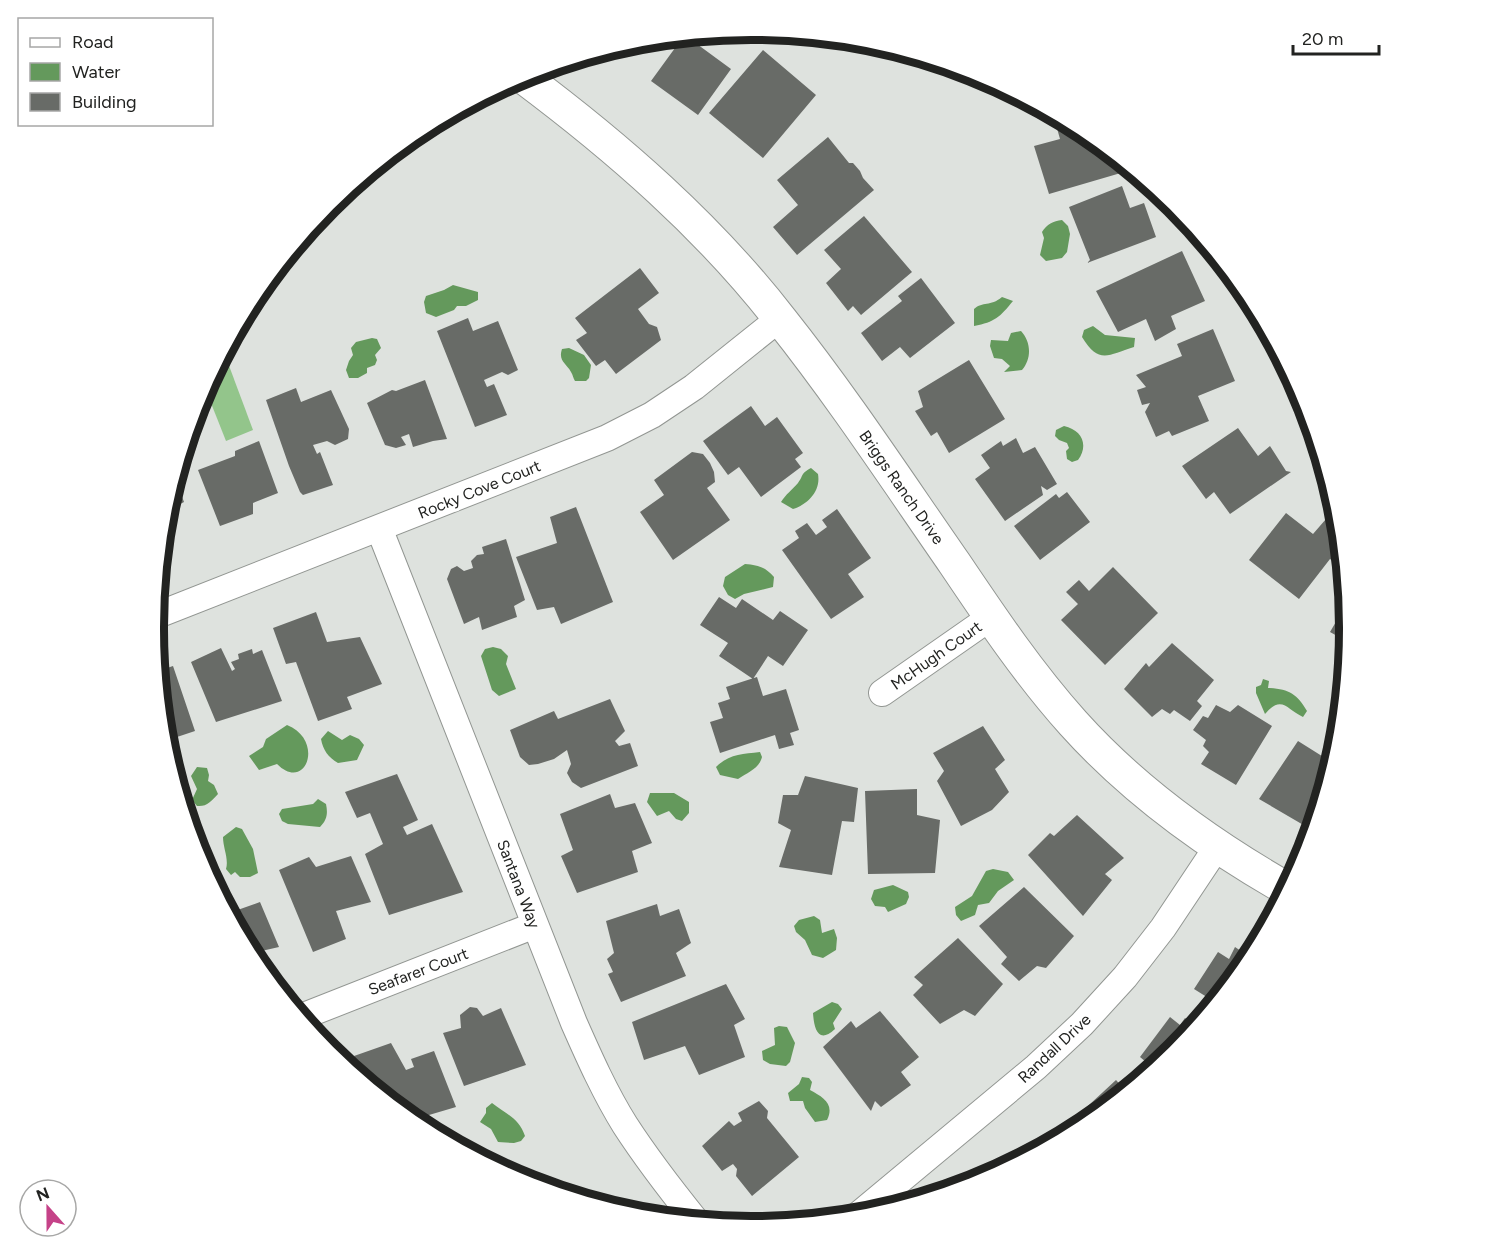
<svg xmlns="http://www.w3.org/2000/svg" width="1503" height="1256" font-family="Figtree,sans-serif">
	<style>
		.green { fill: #93c58b }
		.water { fill: #64995c }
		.building { fill: #686b67 }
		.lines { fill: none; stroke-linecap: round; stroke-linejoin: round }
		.street-casing { stroke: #929692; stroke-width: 28 }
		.secondary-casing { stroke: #929692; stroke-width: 35 }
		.street { stroke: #fff; stroke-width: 26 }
		.secondary { stroke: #fff; stroke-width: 33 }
		.labels { text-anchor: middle; stroke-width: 6; stroke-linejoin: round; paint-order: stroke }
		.street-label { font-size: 16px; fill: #222321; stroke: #fff }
		.rim { fill: none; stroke: #222321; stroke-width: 8 }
	</style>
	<rect width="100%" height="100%" fill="#dee2de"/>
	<path class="green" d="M228,363L253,430L226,441L205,388L216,367Z"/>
	<path class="water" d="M1062,220L1068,226L1070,234L1067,252L1062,258L1046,261L1040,255L1044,238L1042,232C1047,224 1053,221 1062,220Z
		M453,285L478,292V300L466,306H457L454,310L436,317L426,313L424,302L426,296L444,290Z
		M1002,297L1013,301C1000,317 995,322 974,326V309C983,301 990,307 1002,297Z
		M1093,326L1105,335L1135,338L1134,347C1108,355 1099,365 1082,337L1084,330Z
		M1021,331C1031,342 1032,358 1022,370L1004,372L1010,366L1002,359L994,358L990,346L991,340L1008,341L1011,333Z
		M372,338L377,339L381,348L375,355L377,360L375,365L367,368V373L358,378H349L346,370L349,361L353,355L351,348L356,342Z
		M569,348L584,355L591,365L589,378L586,381H575C573,378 573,375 571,372C566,363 558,361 562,349Z
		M1064,426C1082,430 1089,445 1078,460L1072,462L1067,459L1066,451L1069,448L1067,443L1059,440L1055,436L1056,430Z
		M811,468L818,474C821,491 808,504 793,509L781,502C786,494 792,490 798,483C804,475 800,474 811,468Z
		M745,564C758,565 765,567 774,577L773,587L744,594L735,599L728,595L723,586L725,577Z
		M493,647L501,649L508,656L506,664L516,689L499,696L492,690L481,656L485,649Z
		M1263,679L1269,681L1268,688C1289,689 1297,694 1307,711L1303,717C1287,710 1282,694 1265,714L1256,693V687L1261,685Z
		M287,725C325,740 306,793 277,764L259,770L249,756L263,747L266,739Z
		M328,731L342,740L350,735L359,739L364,745L357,760L338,763C328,757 323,750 321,739Z
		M760,752L762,757C759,769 748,772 738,779L720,775L716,767C729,754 742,754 760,752Z
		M197,767L207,768L209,775L208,781L214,785L218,794C211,801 207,807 197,806L192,800L197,789L191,776Z
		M650,793H674L689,802V813L682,821L676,819L669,811L657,816L647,802Z
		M318,799L326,804C328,814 327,820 320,827L288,824L282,821L279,814L282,809L313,804Z
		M236,827L242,829L253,849L258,873L250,877H240L235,872L231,875L226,869C229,859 223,848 223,837Z
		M993,869L1008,872L1014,880L998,891L989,903L978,905L975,915L961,921L956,915L955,907L972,896L986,871Z
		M893,885L908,892L909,897L906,904L888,912L885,907L875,906L871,899L874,890Z
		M814,916L820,920L822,933L834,929L837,938L836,950L823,958L812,955L805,940L796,932L794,926L799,920Z
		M832,1002L838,1004L842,1009L833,1023L835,1029C818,1045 814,1028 813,1013Z
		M779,1026L787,1027L795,1043L790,1062L786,1066L770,1064L763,1060L762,1051L775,1045L774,1028Z
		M802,1077L809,1078L812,1082L810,1090C823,1097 835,1104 827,1120L815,1122L805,1108L803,1101H790L788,1093L799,1084Z
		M492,1103C506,1114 519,1118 525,1136L521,1141L514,1143L498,1142L491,1129L480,1122L486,1113V1108Z
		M555,1181L566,1183L565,1193L546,1188Z"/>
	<path class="building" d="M686,36L731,69L698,115L651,81L683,37Z
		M858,40L868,42L881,45L875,54Z
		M763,50L816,95L763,158L709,113Z
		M1017,95L1022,98L1045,110L1033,116L1021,105Z
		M1053,114L1084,131L1131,170L1049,194L1034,146L1060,139Z
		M828,137L849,163H853L860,171L863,178L874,190L797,255L773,227L798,205L777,180Z
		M1122,186L1130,208L1144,203L1156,237L1087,263L1090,260L1069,207Z
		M864,216L912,272L861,315L853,306L848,311L826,283L841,269L824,250Z
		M1182,251L1205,301L1171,316L1176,329L1155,341L1146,319L1118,332L1096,291Z
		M640,268L659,293L638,309L649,324L657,327L661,340L616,374L605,360L596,366L576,340L587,333L575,318Z
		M921,278L955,323L910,358L900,347L882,361L861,333L902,301L898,296Z
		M468,318L473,331L498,321L518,370L508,375L502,372L484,380L487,387L494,384L507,415L475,427L437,331Z
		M1213,329L1235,381L1198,396L1209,421L1172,436L1169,431L1156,437L1145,412L1150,403L1142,405L1137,390L1146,387L1136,375L1182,356L1177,344Z
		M969,360L1005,419L949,453L937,432L931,436L915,411L923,407L918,391Z
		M425,380L447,439L433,441L413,447L409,434L401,437L406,445L396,448L385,445L367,403L392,390L396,391Z
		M296,388L301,402L331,390L349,429L348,439L335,445L327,441L313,445L317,454L320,452L333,485L303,495L300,492L289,466L266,400Z
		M751,406L765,426L777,417L803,453L795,459L801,467L761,497L739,467L728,475L703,441Z
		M1238,428L1258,456L1270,446L1286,471L1291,472L1230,514L1214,492L1206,499L1182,466Z
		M1016,438L1023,453L1035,447L1057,484L1047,490L1041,486L1043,495L1005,521L975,479L990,468L981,455L1001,441L1003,446Z
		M259,441L278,493L253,503V514L220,526L198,470L235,456V451Z
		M692,452L703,454L710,463L714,472L715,482L707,488L730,520L673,560L640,512L664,495L654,480Z
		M175,478L184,502L165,512V511Z
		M1067,492L1090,522L1040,560L1014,526L1056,494L1059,498Z
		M576,507L613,602L561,624L554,607L537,610L516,557L557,543L550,517Z
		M837,509L871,558L848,574L864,597L831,619L782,550L799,538L795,531L807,523L816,535L827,527L822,520Z
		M1286,513L1313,534L1326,519L1340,531L1343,558L1337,564L1330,559L1299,599L1249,560Z
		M506,539L525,600L514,606L517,617L482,630L479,617L464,624L447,579L451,569L457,566L464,571L473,568L471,561L477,555L484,554L482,547Z
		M1113,567L1158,613L1105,665L1061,620L1078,604L1066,592L1079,580L1089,591Z
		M719,597L736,608L742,599L773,620L780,611L808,630L783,666L768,656L753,679L719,656L728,643L700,625Z
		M1347,603L1349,628L1348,642L1330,632Z
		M316,612L327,642L360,637L382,684L347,697L352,709L318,721L296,662L286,664L273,628Z
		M1172,643L1214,680L1197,701L1202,706L1190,721L1174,710L1170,714L1162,709L1152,717L1124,689L1146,663L1149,667Z
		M221,648L232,671L235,669L231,662L239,659L238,654L252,649L253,654L262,650L282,701L216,722L191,662Z
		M173,666L195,731L165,741L158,671Z
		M757,677L763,696L786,689L799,730L790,733L794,745L779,749L775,735L720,753L710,722L723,718L718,703L730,699L726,687Z
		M610,699L625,731L615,741L619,746L630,743L638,766L581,788L572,782L567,773L571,764L567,750L554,759L538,764L529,765L520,757L510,730L554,711L558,719Z
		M1216,705L1230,712L1238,705L1272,726L1236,785L1201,764L1209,752L1203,746L1206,740L1193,730L1203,716L1208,718Z
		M983,726L1005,760L995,769L1009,792L992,810L961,826L937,781L944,771L933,753Z
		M1298,741L1333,763L1312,830L1259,799Z
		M397,774L418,820L403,827L407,835L432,824L463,892L389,915L365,854L383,844L370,813L357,818L345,792Z
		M805,776L858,788L854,822L842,821L832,875L779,867L791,830L778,823L783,795H798Z
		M917,789V815L940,820L935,873L868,874L865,791Z
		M610,794L615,808L635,803L652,843L632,851L638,872L577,893L561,856L573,850L560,814Z
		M1077,815L1124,858L1105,874L1112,880L1083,916L1028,855L1050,833L1054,836Z
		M351,856L371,902L336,911L346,939L313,952L279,870L309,857L316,867Z
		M1024,887L1074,936L1046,968L1037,966L1019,981L1001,964L1007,957L979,926Z
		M260,902L279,947L257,952L262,969L254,960L229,913Z
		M657,904L660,916L679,909L691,943L676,953L686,976L621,1002L608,974L613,972L607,959L614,953L606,921Z
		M958,938L1003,984L975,1016L964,1010L940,1024L913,995L923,985L914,977Z
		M1249,945L1255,948L1249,961L1208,1010L1205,1008L1210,999L1194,989L1218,952L1229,959L1235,947L1244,953Z
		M726,984L745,1019L734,1025L745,1057L699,1075L685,1046L644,1060L632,1022Z
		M470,1007L477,1008L483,1016L501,1008L526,1065L464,1086L443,1033L461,1028L460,1015Z
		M880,1011L919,1057L901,1072L911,1085L881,1107L875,1101L871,1111L823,1047L851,1021L856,1028Z
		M1170,1017L1180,1025L1185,1018L1195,1026L1174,1051L1147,1073L1141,1068L1146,1062L1140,1057Z
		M391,1043L406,1070L414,1067L411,1059L434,1051L456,1107L429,1115L432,1129L428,1130L419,1125L365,1081L354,1056Z
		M1116,1080L1126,1091L1083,1125L1067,1134L1063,1129Z
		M759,1101L768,1111L767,1118L799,1157L752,1196L736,1176L737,1169L733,1164L722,1171L702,1146L729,1121L734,1126L742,1121L738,1113Z
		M1040,1137L1047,1145L1017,1161V1160Z"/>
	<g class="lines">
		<g class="street-casing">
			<path id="street" d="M379,528L574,1023C589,1057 605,1093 625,1125C647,1159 671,1190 696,1221
				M155,616L607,438L652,415L694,387L780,318
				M882,693L991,617
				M301,1017L535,925
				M857,1216L1036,1067L1082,1024L1125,977L1163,928L1217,847"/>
		</g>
		<g class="secondary-casing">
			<path id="secondary" d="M522,76C617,147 708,226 781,320C843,398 898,482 955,564C992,619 1029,674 1073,723C1134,791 1208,844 1287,889"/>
		</g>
		<use href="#street" class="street"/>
		<use href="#secondary" class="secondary"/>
	</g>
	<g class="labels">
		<g class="street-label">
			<text transform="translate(902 487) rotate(55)" y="6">Briggs Ranch Drive</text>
			<text transform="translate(479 489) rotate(-22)" y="6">Rocky Cove Court</text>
			<text transform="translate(936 655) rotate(-35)" y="6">McHugh Court</text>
			<text transform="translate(519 884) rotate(69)" y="6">Santana Way</text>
			<text transform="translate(418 971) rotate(-21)" y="6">Seafarer Court</text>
			<text transform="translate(1054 1048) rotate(-43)" y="6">Randall Drive</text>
		</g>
	</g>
	<path d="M0 0H1503V1256H0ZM751 40H752A587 587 0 0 1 1339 627V629A587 587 0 0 1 752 1216H751A587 587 0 0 1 164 629V627A587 587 0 0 1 751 40Z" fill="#fff" fill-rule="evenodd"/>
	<path class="rim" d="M751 40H752A587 587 0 0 1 1339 627V629A587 587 0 0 1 752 1216H751A587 587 0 0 1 164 629V627A587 587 0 0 1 751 40Z"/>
	<rect x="18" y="18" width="195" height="108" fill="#ffffff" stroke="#a7a7a6" stroke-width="1.5"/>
	<rect x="30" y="38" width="30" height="9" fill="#ffffff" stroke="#a7a7a6" stroke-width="1.5"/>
	<text x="72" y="48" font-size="18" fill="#222321">Road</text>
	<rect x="30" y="63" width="30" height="18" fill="#64995c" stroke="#a7a7a6" stroke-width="1.5"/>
	<text x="72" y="78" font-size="18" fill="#222321">Water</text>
	<rect x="30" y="93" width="30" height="18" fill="#686b67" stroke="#a7a7a6" stroke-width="1.5"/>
	<text x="72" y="108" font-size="18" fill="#222321">Building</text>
	<g transform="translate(48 1208) rotate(339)"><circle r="28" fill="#ffffff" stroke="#a7a7a6" stroke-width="1.5"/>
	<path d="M0-4.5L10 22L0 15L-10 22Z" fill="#c54288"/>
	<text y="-9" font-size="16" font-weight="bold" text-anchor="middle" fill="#222321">N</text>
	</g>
	<path d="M1293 45v9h86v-9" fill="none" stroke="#222321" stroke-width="3"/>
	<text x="1302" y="45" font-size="18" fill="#222321" stroke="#ffffff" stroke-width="4.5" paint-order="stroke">20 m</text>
</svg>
